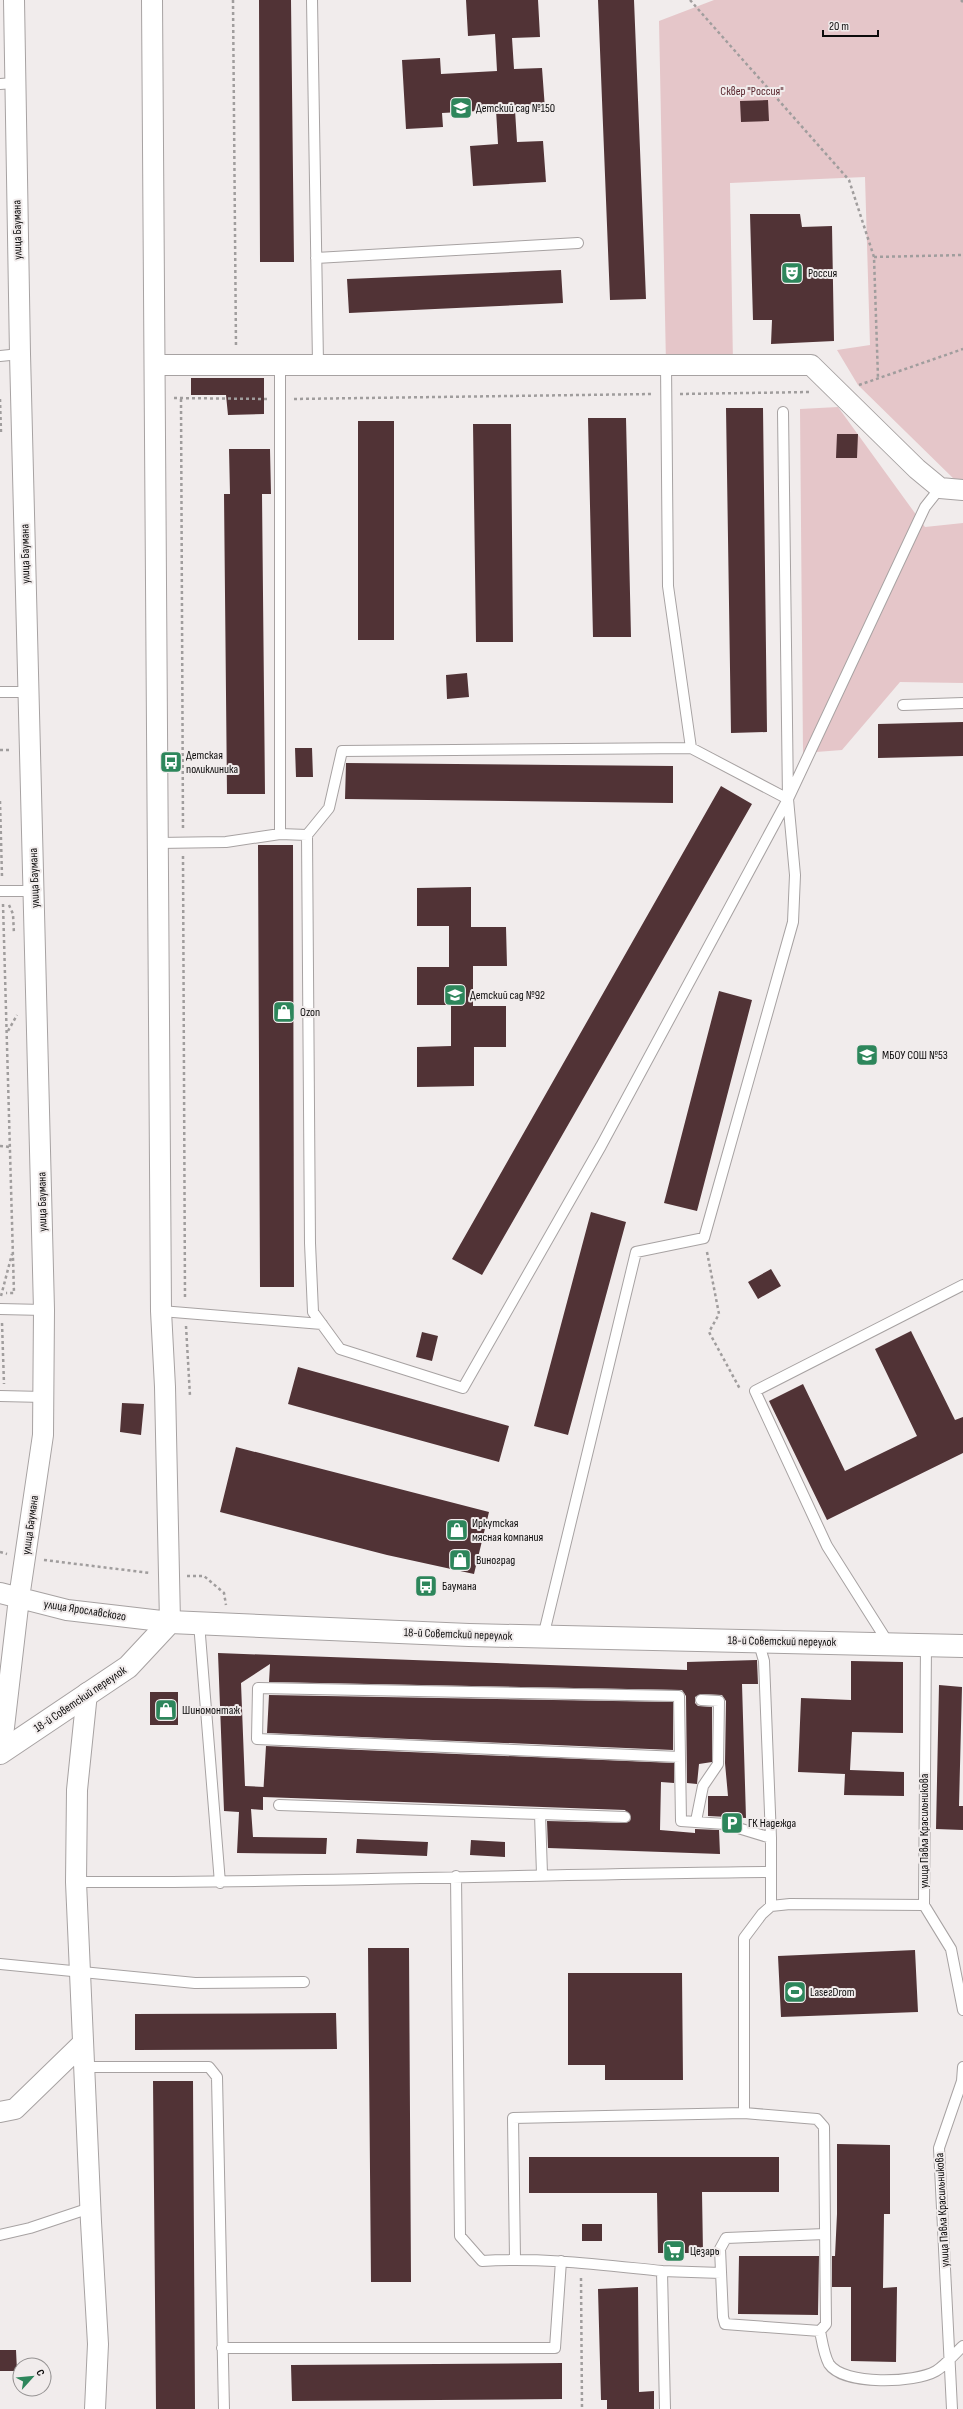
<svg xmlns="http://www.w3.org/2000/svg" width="963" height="2409" font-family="'Sofia Sans Condensed',sans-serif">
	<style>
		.green { fill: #e5c6c9 }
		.building { fill: #513336 }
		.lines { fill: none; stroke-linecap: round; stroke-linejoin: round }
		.service-casing { stroke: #a7a2a2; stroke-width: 12 }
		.minor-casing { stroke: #a7a2a2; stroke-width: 22 }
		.tertiary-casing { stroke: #a7a2a2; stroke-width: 24 }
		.path { stroke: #a09d9d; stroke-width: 2.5; stroke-dasharray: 3 3; stroke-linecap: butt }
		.service { stroke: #fff; stroke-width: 10 }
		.minor { stroke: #fff; stroke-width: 20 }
		.tertiary { stroke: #fff; stroke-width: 22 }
		.labels { text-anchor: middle; stroke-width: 4; stroke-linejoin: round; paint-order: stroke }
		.park-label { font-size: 12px; fill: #58262d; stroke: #f1ecec }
		.poi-label { font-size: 12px; fill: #0c0b0b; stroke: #f1ecec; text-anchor: start }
		.street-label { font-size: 12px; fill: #0c0b0b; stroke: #f1ecec }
	</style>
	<rect width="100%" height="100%" fill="#f1ecec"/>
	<path class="green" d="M714,0H963V479L955,480L858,385L837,350L870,345L865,177L730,183L733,364H666L659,21Z
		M838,407L925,527L963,523V683L900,682L842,750L803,753L800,409Z"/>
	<path class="building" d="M259,0H291L294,262H260Z
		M466,0H538L540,37L512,38L514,69L542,68L545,109L515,110L517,142L543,141L546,182L473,186L470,146L498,144L496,110L442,113L443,127L406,129L402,60L440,58L441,74L497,71L495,34L468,36Z
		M598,0H634L646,299L610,300Z
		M768,100L769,121L741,122L740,101Z
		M750,214H800L802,227L832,226L834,341L771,344L772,320H753Z
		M561,270L563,303L349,313L347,279Z
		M191,378H264V414L228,415L226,395H191Z
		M726,408H763L767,732L731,733Z
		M588,418H626L631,637H593Z
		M358,421H394V640H358Z
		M473,424H511L513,642H476Z
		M837,434H858L857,458H836Z
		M229,449H270L271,494H262L265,794H227L224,494H230Z
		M467,673L469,697L447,699L446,675Z
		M963,722V756L878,758V724Z
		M295,748H312L313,777H296Z
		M346,763L673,766V803L345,799Z
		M721,786L752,804L482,1275L452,1259Z
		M258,845H293L294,1287H260Z
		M471,887V927H506L507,966H473V1006H506V1047H474V1086L417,1087V1047L451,1046V1005H417V967H449V926H417V888Z
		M719,991L752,1000L697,1211L664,1203Z
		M591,1212L626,1222L568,1435L534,1426Z
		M771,1269L781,1286L758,1299L748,1282Z
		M911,1331L955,1420L963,1417V1453L827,1520L769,1401L803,1384L845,1471L917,1436L875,1349Z
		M422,1332L438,1336L432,1361L416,1357Z
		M298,1367L509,1426L499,1462L288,1404Z
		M122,1403L144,1404L141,1435L120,1432Z
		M236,1447L489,1512L474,1574L387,1555L220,1512Z
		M218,1653L687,1670V1662L757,1660L758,1684H742L746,1818L708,1816V1796H728L725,1763L726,1701L722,1695L701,1694L695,1697V1703L698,1706L712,1707V1762L699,1764L697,1784L687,1783L686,1696L682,1690L269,1682L270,1664L241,1683L245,1786L264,1787L263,1797L266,1746L674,1763V1783L661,1782L660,1830L695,1833V1829L719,1830L720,1854L548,1848L547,1821L625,1823L630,1821L631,1817L625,1810L263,1797V1810L251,1809L253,1837L327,1838L326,1854L237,1853L239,1812L224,1811Z
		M851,1661L903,1662V1733L852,1732L850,1770L904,1772V1796L844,1795L845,1774L798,1772L801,1698L851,1700Z
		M939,1685L962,1687L959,1806H963V1830L936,1829Z
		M150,1692H178V1725H150Z
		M269,1695L673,1702V1750L267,1733Z
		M357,1839L428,1842L427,1856L356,1853Z
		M471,1840L505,1842V1857L470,1855Z
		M368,1948H409L411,2282H371Z
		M915,1950L918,2012L781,2017L778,1956Z
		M568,1973H682L683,2080H605V2065H568Z
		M336,2013L337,2049L135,2050V2014Z
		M153,2081H193L195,2409H156Z
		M837,2144L890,2145V2214H884L883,2288L897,2287L896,2362L851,2361V2287H832V2256H835L837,2214Z
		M529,2157H779V2192H702L703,2253H658L657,2193H529Z
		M582,2224H602V2241H582Z
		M739,2256H819L818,2315L738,2314Z
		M638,2287L639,2392L654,2391V2409H607V2400H601L598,2289Z
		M0,2350H16L17,2371H0Z
		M562,2363V2399L292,2401L291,2365Z"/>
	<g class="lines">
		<g class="service-casing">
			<path id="service" d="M312,0L318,363
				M0,84L14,83
				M316,258L578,243
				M0,356L20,354
				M666,364L668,586L691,748
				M0,692H29
				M903,705L963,703
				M280,834V366
				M307,835L310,1243L313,1312L340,1349L463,1388L601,1146L788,799L925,507L940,488
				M158,843L226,842L280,834L307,835L329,808L342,751L691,748L788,799
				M0,891H34
				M0,1309L44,1310
				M161,1311L322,1324
				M0,1396L44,1397
				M199,1623L220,1883
				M543,1637L636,1252L704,1238L793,922L795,875L788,799L783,412
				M758,1640L764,1661L771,1838V1906
				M889,1644L827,1546L755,1391L963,1285
				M926,1644L924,1905L951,1949L963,2010
				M680,1757L257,1739L258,1688L679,1696L681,1821L725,1824L771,1838
				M279,1805L540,1814L542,1874
				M540,1814L625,1817
				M696,1821L703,1786L718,1764L719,1701L701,1700
				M456,1876L460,2236L482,2261C542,2257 602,2265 662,2271L665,2409
				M76,1882C308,1883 539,1874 771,1872
				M0,1964L195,1983L304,1982
				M84,2067H209L217,2077L224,2409
				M744,2113L817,2119L824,2127L826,2324L820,2331L725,2324L723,2317L720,2249L726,2238L825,2234
				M0,2235L30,2228L90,2208
				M515,2259L513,2118L744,2113V1938L762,1914L771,1906L790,1904L924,1905
				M662,2271L721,2273
				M820,2331C822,2341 824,2355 829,2364C844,2386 915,2383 936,2371C946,2365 955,2353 963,2346
				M222,2348H555L561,2261
				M952,2409L939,2148L962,2081L963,2067"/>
		</g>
		<g class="minor-casing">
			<path id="minor" d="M155,365H811L917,469L940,488L963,490
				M0,1593L67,1610L170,1622L165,1387L161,1311L152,0
				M87,1693L77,1790L76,1882L91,2222L98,2344L95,2409
				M1,1753L19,1598L43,1435L44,1310L20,354L14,0
				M0,2112L15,2109L83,2043"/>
		</g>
		<g class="tertiary-casing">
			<path id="tertiary" d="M0,1753L128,1667L170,1622L469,1635L963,1646"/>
		</g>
		<path class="path" d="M233,0L236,347
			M690,0L849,180L874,257L878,378
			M961,0L963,2
			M874,257L963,255
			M859,385L963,349
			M680,394L811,392
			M174,398L267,399
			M0,399L1,432
			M181,399L183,829
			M294,399L653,394
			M0,750H11
			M0,801L2,877
			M183,856L185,1299
			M3,904L14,1293H6
			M9,905L13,914L14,934
			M8,1031L17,1015
			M0,1146L10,1147
			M707,1252L719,1314L709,1332L740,1389
			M1,1296L12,1254
			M2,1323L4,1384
			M186,1326L190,1396
			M0,1552L7,1554
			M44,1560L150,1573
			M187,1576H204L224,1593L226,1605
			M581,2278L582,2409"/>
		<use href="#service" class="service"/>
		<use href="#minor" class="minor"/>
		<use href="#tertiary" class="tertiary"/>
	</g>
	<defs>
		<g id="school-square" transform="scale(1.15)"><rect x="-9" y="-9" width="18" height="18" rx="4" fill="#2d865b" stroke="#f1ecec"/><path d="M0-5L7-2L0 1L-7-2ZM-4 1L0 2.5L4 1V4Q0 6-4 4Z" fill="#fff"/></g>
		<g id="theatre-square" transform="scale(1.15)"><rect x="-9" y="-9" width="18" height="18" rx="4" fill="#2d865b" stroke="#f1ecec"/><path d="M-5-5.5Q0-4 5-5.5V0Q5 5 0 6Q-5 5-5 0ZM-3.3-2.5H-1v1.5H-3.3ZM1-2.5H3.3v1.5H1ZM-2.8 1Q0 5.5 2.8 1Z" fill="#fff"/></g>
		<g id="bus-square" transform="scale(1.15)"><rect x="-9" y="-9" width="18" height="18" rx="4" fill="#2d865b" stroke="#f1ecec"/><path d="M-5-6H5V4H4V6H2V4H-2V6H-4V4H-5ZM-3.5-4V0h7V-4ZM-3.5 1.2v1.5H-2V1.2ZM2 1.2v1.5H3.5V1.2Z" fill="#fff"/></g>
		<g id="shop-square" transform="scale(1.15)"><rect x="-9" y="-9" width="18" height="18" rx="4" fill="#2d865b" stroke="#f1ecec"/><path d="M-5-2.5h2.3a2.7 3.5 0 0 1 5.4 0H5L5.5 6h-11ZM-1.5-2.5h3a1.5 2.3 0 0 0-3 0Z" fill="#fff"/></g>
		<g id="parking-square" transform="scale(1.15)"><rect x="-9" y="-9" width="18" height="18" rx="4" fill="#2d865b" stroke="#f1ecec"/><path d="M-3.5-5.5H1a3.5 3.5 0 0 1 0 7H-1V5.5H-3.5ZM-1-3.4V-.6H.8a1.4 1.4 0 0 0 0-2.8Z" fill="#fff"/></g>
		<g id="stadium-square" transform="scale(1.15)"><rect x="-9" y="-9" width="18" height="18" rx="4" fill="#2d865b" stroke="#f1ecec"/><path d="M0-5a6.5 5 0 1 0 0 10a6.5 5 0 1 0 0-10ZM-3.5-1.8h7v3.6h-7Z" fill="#fff"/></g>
		<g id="supermarket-square" transform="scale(1.15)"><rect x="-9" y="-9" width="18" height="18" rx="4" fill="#2d865b" stroke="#f1ecec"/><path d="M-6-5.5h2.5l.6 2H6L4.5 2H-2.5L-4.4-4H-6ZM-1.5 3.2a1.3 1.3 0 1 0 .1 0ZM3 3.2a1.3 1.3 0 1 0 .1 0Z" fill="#fff"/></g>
	</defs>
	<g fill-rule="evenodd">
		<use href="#school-square" x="461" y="108"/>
		<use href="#theatre-square" x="792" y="273"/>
		<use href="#bus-square" x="171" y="762"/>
		<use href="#school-square" x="455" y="995"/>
		<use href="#shop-square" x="284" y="1012"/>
		<use href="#school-square" x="867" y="1055"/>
		<use href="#shop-square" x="457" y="1530"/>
		<use href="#shop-square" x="460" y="1560"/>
		<use href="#bus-square" x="426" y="1586"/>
		<use href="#shop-square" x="166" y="1710"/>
		<use href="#parking-square" x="732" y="1823"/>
		<use href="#stadium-square" x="795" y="1992"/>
		<use href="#supermarket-square" x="674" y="2251"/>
	</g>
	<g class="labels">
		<g class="park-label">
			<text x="752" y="95">Сквер "Россия"</text>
		</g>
		<g class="poi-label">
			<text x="476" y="112">Детский сад №150</text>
			<text x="808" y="277">Россия</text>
			<text x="186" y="759">Детская<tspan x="186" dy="14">поликлиника</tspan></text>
			<text x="470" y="999">Детский сад №92</text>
			<text x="300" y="1016">Ozon</text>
			<text x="882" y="1059">МБОУ СОШ №53</text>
			<text x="472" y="1527">Иркутская<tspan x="472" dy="14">мясная компания</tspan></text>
			<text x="476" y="1564">Виноград</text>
			<text x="442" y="1590">Баумана</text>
			<text x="182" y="1714">Шиномонтаж</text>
			<text x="748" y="1827">ГК Надежда</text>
			<text x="810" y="1996">LaseгDrom</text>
			<text x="690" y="2255">Цезарь</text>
		</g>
		<g class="street-label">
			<text transform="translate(17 230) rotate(-91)" y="4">улица Баумана</text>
			<text transform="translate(25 554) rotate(-91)" y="4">улица Баумана</text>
			<text transform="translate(34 878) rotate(-92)" y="4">улица Баумана</text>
			<text transform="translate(42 1202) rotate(-91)" y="4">улица Баумана</text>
			<text transform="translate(30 1525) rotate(-82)" y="4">улица Баумана</text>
			<text transform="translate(85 1610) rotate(9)" y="4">улица Ярославского</text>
			<text transform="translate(458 1634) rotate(2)" y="4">18-й Советский переулок</text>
			<text transform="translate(782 1641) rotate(1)" y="4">18-й Советский переулок</text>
			<text transform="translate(80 1699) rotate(-34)" y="4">18-й Советский переулок</text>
			<text transform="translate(924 1831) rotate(-90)" y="4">улица Павла Красильникова</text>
			<text transform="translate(942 2210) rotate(-93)" y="4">улица Павла Красильникова</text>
		</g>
	</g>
	<g transform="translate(32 2377) rotate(63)"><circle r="19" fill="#f1ecec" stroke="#959292"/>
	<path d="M0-3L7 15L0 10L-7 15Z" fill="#2d865b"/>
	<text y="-6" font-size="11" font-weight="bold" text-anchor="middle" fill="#0c0b0b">С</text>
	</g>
	<path d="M823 30v6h55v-6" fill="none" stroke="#0c0b0b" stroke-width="2"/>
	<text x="829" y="30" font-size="12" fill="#0c0b0b" stroke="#f1ecec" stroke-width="3" paint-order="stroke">20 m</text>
</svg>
